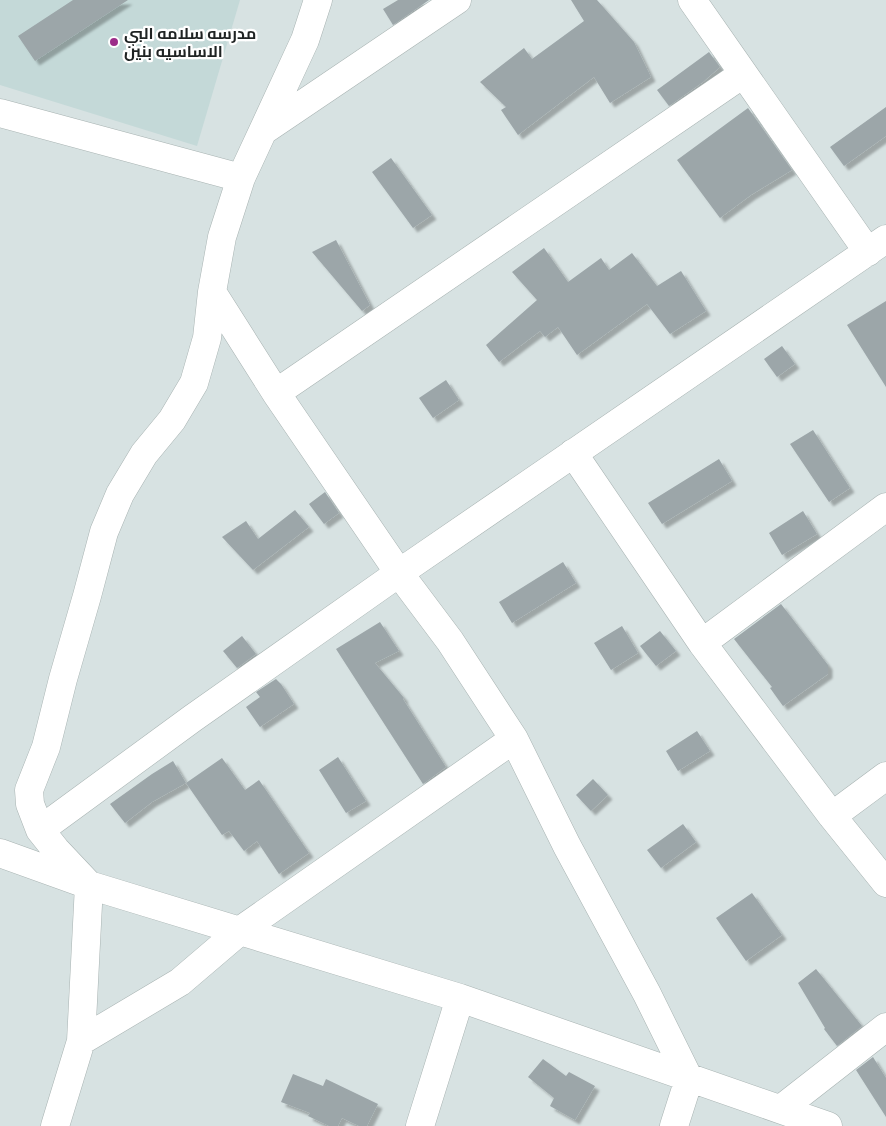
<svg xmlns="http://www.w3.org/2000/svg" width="886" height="1126" font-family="Cabin,Cairo,sans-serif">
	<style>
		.built { fill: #c4d9d8 }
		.building { fill: #9ca6a9; filter: url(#shadow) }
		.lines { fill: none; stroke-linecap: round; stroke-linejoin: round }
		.minor-casing { stroke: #a8b3b2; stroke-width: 29 }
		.minor { stroke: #fff; stroke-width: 28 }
		.poi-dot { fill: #9c2c89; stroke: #fff; stroke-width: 2 }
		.labels { text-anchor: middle; stroke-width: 4.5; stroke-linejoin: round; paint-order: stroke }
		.poi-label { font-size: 16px; font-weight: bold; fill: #1f2323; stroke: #fff; text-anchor: start }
	</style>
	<defs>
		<filter id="shadow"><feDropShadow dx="4.5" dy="4.5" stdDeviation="1" flood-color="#0004"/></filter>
	</defs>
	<rect width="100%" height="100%" fill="#d7e2e2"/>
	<path class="built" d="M0,0H240L197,146L0,85Z"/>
	<path class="building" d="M73,0H128L35,61L18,36Z
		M398,0H429L393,25L383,9Z
		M571,0H597L634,42L651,77L610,103L594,77L518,135L501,110L506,107L480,82L524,48L532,59L584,21Z
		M709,52L720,67L703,82L669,106L657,90Z
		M886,107V136L844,166L830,147Z
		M748,108L792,170L751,195L720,218L677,160Z
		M391,158L432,215L413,228L372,172Z
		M336,240L370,305L362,311L312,252Z
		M544,248L568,282L601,258L609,270L632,253L657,286L681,271L706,311L670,334L647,304L577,355L558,327L545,337L540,331L499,362L486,345L537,300L512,272Z
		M886,301V387L847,325Z
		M782,346L795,364L777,377L764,359Z
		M446,380L459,400L433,418L419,398Z
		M813,430L850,488L829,502L790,444Z
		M719,459L732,481L662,524L648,503Z
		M325,492L339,513L324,524L309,504Z
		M295,510L309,527L253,570L222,537L246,521L258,539Z
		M803,511L817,534L782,555L769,533Z
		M563,562L576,583L512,623L499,602Z
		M781,604L828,665V674L783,706L770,688L772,687L734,639Z
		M380,622L399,651L375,663L404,698L403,699L446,767L423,784L336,649Z
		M622,626L638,653L611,670L594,643Z
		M660,631L676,651L656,666L640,646Z
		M242,636L256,654L237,668L223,651Z
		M276,679L281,684L294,704L260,727L246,707L260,697L256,692Z
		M697,731L710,751L678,771L666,751Z
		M338,757L366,801L346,813L319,770Z
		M222,758L245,790L259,780L309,853L279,874L257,841L244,851L229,831L222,835L186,783L152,802L125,823L110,804L152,774L173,761L186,783Z
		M593,779L608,795L591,811L576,795Z
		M683,824L696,842L661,868L647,850Z
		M752,893L782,935L746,961L716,918Z
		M816,969L862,1026L837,1046L824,1029L825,1028L798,983Z
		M873,1057L886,1078V1117L856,1070Z
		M543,1059L566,1076L569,1072L595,1086L575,1120L550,1106L554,1098L528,1077Z
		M293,1074L323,1086L326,1079L378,1104L367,1126H359L342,1118L338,1126H329L308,1116L310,1113L281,1102Z"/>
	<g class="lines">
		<g class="minor-casing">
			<path id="minor" d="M692,0L868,252
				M0,113L241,178
				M263,131L457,0
				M212,292L276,393L399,573L450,641L514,739L567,846L647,994L689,1079L674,1126
				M276,393L743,74
				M573,453L702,643L832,816L886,883
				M702,643L886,507
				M832,816L886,776
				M40,830L193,718L399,573L886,239
				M0,853L89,885L460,998L828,1126
				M81,1041L180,982L241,930L514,739
				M781,1109L886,1027
				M55,1126L81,1041L89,885L56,850L40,830L30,804L29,790L46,747L63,679L87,596L104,532L120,494L144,454L172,420L194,383L207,338L212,292L222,237L241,178L305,40L318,0
				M420,1126L460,998"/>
		</g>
		<use href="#minor" class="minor"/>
	</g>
	<circle class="poi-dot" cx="114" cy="42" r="5"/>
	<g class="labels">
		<g class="poi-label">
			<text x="124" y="39">مدرسه سلامه البي<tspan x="124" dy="18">الاساسيه بنين</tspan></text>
		</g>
	</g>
</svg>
